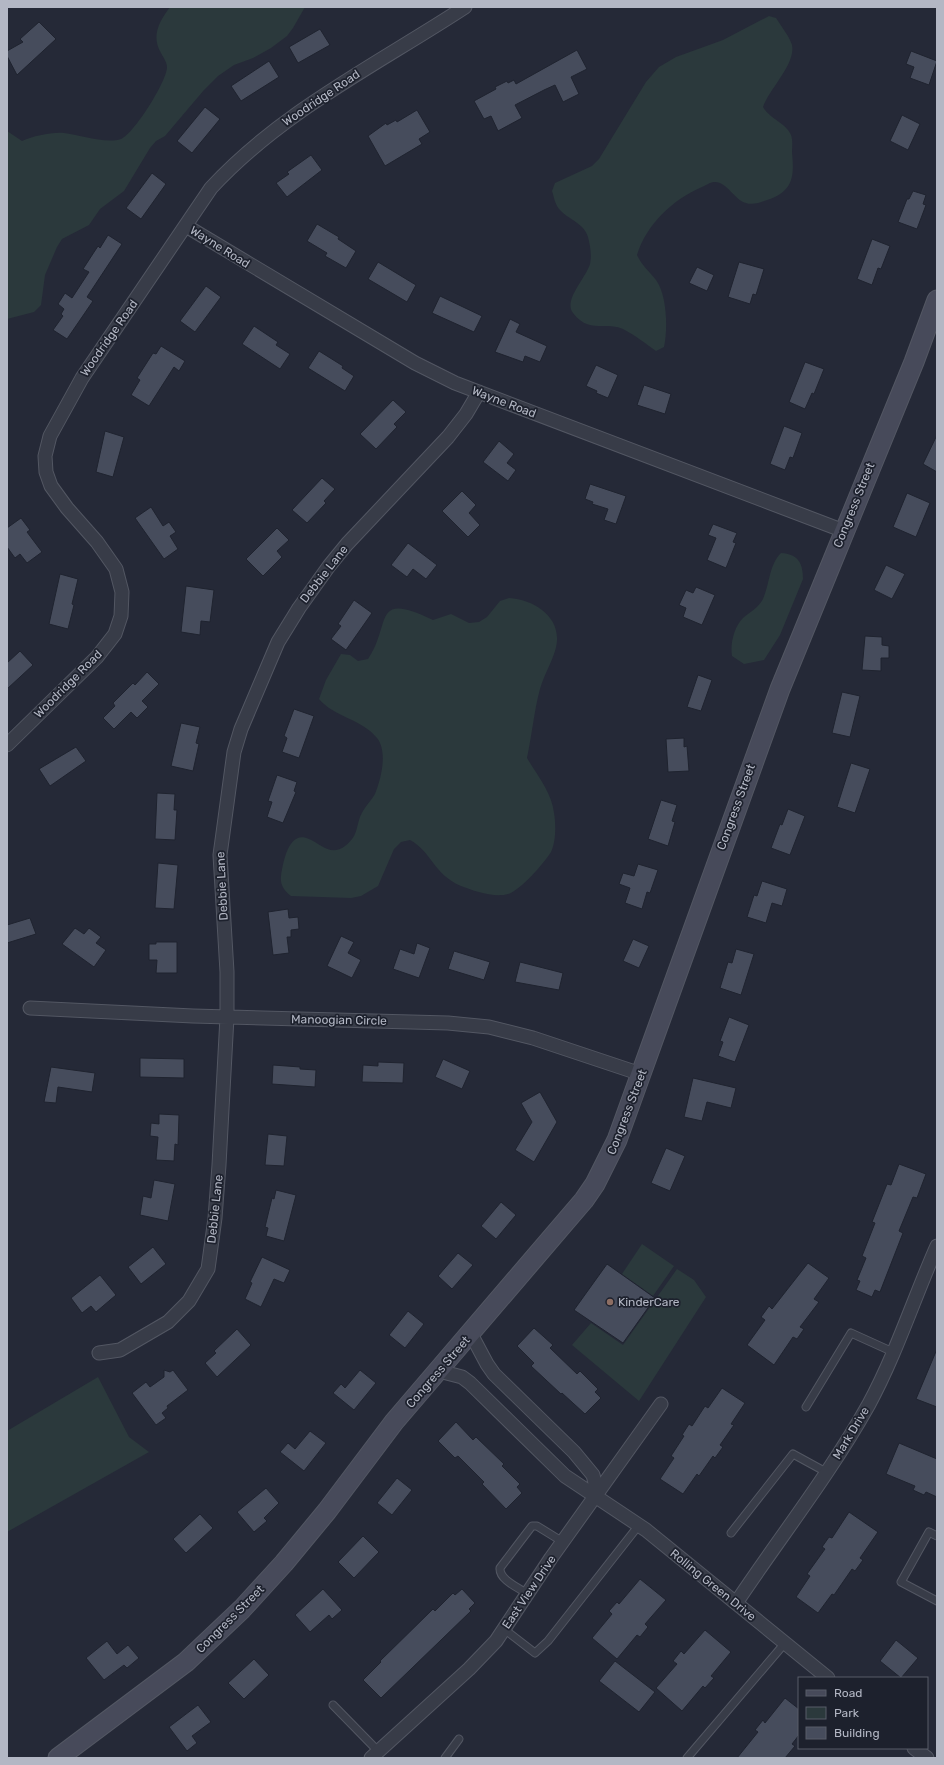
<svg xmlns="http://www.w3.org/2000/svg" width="944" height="1765" font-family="Rubik,sans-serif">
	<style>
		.green { fill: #2b393c }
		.building { fill: #464c5c; stroke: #1f232f }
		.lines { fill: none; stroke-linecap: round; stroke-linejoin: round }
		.service-casing { stroke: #535763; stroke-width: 9 }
		.minor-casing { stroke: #535763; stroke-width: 15 }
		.secondary-casing { stroke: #535763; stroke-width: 21 }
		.service { stroke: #383c48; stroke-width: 7 }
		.minor { stroke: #383c48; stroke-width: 13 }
		.secondary { stroke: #474a5a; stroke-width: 19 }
		.education-dot { fill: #8d6e63; stroke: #1d212d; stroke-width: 1.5 }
		.labels { text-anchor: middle; stroke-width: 3.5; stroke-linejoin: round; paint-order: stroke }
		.street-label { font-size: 12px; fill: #b3b7c4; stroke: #1d212d }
		.poi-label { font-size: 12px; fill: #b3b7c4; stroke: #1d212d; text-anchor: start }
	</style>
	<rect width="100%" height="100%" fill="#252937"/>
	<path class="green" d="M170,7H305L293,28L287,36L271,48L253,58L234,65L218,76L204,90L165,136L156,141L150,148L124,191L100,209L89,225L62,239L57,247L45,275L41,305L34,312L7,319V131L22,141C34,136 51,132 64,133C79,135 106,144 121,139C134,134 167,81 167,67C167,62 163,57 161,53C151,36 159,22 170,7Z
		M769,16L776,18C781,26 789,36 792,45C796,64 769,89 763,107C770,119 786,123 791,135C793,140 792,148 792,153C795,180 791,193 764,201C759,203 752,205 746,203C734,200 727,181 714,182C710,182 705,186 702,187C673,199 646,225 637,255C642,266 649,271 656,280C667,295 668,329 664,347L656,351C646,344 635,335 623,329C605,321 589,334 573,313C563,300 586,278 590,264C592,255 590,245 588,237C584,223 569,220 560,210C555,205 554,197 552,191L555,183L592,166L599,159L646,82L659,67L676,57L723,40Z
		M781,553C798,554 803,563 803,579L780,635L764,660L744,664L732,656C730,644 734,627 743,618C750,612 758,608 763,599C770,583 769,565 781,553Z
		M509,598C537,600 565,620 555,651C551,664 544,675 540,689C534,711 532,735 527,758C537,775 552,793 554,813C556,824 556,842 551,852C545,862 520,891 508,894C494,898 474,891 461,886C433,874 432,852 410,840L401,842L394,849L378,886L361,896L351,898L291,896C284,890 280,885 281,876C283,862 289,829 309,839C321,844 331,857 345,846C360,835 355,824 363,811C366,805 372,800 375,794C381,779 388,752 377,738C362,719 334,717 319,699L326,680L341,654L350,655L358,661L368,659C392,624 371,590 433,620L451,614L469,623L479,622L487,617L500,601Z
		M642,1244L674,1266L653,1296L622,1274Z
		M677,1269L694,1280L706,1297L639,1401L572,1345L591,1323L623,1345Z
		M98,1377L129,1437L149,1452L7,1532V1431Z"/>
	<path class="building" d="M39,22L56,39L17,75L7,56V51L23,42L20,39Z
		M320,29L330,45L298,63L289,47Z
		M577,50L587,69L571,77L579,94L563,102L555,85L544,90L515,105L522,118L498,131L491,116L484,119L474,101L496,89L495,87L507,81L508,83L514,80L516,84Z
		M911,51L937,61L929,85L910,78L914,67L906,64Z
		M269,61L279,77L241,101L231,86Z
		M205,107L220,119L192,153L177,141Z
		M417,110L430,132L419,139L422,144L385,166L368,136L386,123L387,125L396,120L397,122Z
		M902,115L920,124L908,150L890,141Z
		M311,155L322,170L287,197L276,183L289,174L287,172Z
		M152,173L166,184L141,219L126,208Z
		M913,191L926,195L923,204L926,205L917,229L898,222L907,199H909Z
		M317,224L339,237L338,239L356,251L346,268L325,256L327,253L307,241Z
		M108,235L122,244L87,297L93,301L67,339L53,330L63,316L61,314L64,309L58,304L65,293L72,298L89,272L83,269L98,246L100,248Z
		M872,239L890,246L881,269L878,268L872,285L857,279Z
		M378,262L416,285L407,302L368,279Z
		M739,262L764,269L756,295L753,294L750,304L728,297Z
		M697,267L714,275L707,291L689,283Z
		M206,286L221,297L195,332L180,321Z
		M440,296L482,316L474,332L432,313Z
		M510,319L520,324L516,332L547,346L540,362L525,356L523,362L495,352Z
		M254,326L278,342L276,345L290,354L280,369L242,344Z
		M161,346L185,361L179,371L174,367L149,406L131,395L140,380L137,378L153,353L156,354Z
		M319,351L343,366L342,368L354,376L345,391L308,368Z
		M805,362L824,369L814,394L812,393L805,409L789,402Z
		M596,365L618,375L608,398L596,393L597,391L586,386Z
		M644,385L671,394L665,414L637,405Z
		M393,400L406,412L394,424L397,427L376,449L360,434Z
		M784,426L802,433L793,458L790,457L785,470L770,464Z
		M105,431L124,437L113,477L96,472Z
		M937,435V472L923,464Z
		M499,441L514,454L507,463L516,470L508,481L483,462Z
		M322,478L335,489L324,501L326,503L307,523L292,510Z
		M590,484L626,496L616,524L604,520L608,509L592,504L593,502L585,499Z
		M462,491L476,505L469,513L480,525L468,537L442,511Z
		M907,493L930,503L916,537L893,527Z
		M151,507L163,526L169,522L176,532L170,536L178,549L164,559L135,518Z
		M21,518L30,530L27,532L42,552L27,563L20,554L15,558L7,547V528Z
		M713,524L737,533L733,542L736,543L726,568L707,560L716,538L708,535Z
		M277,528L289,540L277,551L282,557L263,576L246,559Z
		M408,543L437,565L426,579L413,569L407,577L391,565Z
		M886,565L905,574L892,599L874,590Z
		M60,574L78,579L72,604L74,605L68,629L49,624Z
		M186,586L214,590L210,622L201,621L200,635L181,632Z
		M696,587L715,595L702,625L683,617L686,608L679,605L686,590L693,593Z
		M354,600L372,613L346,650L331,639L341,626L338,624Z
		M865,636L882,637V645L889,646V658H881V671L862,670Z
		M20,651L33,665L7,689V663Z
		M147,672L159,684L142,701L148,707L137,718L131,712L114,729L103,718L115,706L113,703L133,683L135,685Z
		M698,675L712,680L701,711L687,707Z
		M842,692L860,696L850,737L832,733Z
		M294,709L314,716L299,758L282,752L287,738L284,736Z
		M181,723L200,727L196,743L199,744L193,771L171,766Z
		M684,738V747L687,746L689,771L668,772L666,739Z
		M76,747L86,761L50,786L39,769Z
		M851,763L870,769L855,813L837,807Z
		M277,775L297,782L294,791L296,792L283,823L267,817L272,802L268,801Z
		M157,793L175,794L174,810H177L175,840L155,839Z
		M661,800L677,805L672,821L675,822L668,846L648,839Z
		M788,809L805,816L790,855L771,848L780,824L782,825Z
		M158,863L178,865L174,909L155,908Z
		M638,864L658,870L650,893L647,892L642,909L625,903L630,888L619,884L623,873L634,876Z
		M762,881L787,889L782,906L772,903L766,923L747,917L754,895L757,896Z
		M288,909L289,918L298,917L299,929L291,930V937H287L289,953L273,955L268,912Z
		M30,918L36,934L7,943V925Z
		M75,928L84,934L89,928L101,937L96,943L106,950L94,967L62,944Z
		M341,936L354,942L348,953L361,960L352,978L327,966Z
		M633,939L649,946L639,968L623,961Z
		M156,942H177V973H156L157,960H149V944H156Z
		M417,943L430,948L419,978L393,969L400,949L414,954Z
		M736,949L754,954L741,995L720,988L728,962L732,963Z
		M454,951L490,962L484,980L448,969Z
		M520,962L563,973L559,990L515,982Z
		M729,1017L749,1025L735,1062L718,1056L723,1042L720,1041Z
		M140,1058L184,1059V1078L140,1077Z
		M443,1059L470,1071L462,1089L435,1077Z
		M378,1062L404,1063L403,1083L362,1082L363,1065L378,1066Z
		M273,1065L300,1067V1069L316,1070L315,1087L272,1084Z
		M51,1067L95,1073L92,1092L58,1087L56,1103L44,1102Z
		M693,1078L736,1088L731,1108L707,1102L702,1121L684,1117Z
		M540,1092L557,1122L534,1162L515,1150L532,1122L521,1103Z
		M159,1114L179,1115L178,1145L175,1144L174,1161L156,1160L158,1137L150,1136L151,1123L159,1124Z
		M268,1134L287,1136L284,1166L265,1165Z
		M666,1148L685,1156L670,1191L651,1183Z
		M899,1164L926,1174L917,1198L913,1197L899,1231L903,1233L880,1292L875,1290L872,1297L856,1290L860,1281L857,1280L866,1258L862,1256L875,1223L872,1222L887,1184L891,1185Z
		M154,1180L175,1184L168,1221L140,1215L143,1196L151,1198Z
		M276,1190L296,1195L284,1241L266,1236L268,1228L265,1227L272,1198L274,1199Z
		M501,1202L516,1215L496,1239L481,1226Z
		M153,1247L166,1264L141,1284L128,1267Z
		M458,1253L473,1265L452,1289L438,1276Z
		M262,1257L290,1270L284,1283L274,1279L261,1307L245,1299L252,1283L250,1282Z
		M808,1263L829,1278L814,1299L819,1302L800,1327L804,1329L797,1339L793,1337L774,1365L747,1345L765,1320L761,1317L769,1306L772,1309Z
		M607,1264L655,1298L623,1343L574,1310Z
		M100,1275L116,1295L96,1312L91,1306L82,1313L71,1298Z
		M408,1311L424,1324L405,1348L389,1335Z
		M534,1328L553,1345L550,1348L577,1374L580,1371L598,1389L595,1392L601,1398L585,1414L562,1393L561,1394L531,1366L534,1363L517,1346Z
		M237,1329L251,1345L217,1377L205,1363L216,1353L214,1351Z
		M937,1349V1407L916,1399Z
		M164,1370L170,1372L173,1370L188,1390L167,1406L168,1408L162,1413L166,1418L156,1425L132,1393L146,1382L150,1387L164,1377Z
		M360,1370L376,1383L354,1410L333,1393L341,1384L345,1388Z
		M722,1388L745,1403L731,1424L734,1425L720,1445L723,1447L715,1458L713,1456L699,1476L697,1474L683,1494L660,1479L674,1458L671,1456L684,1436L682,1435L689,1424L692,1426L705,1406L708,1408Z
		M456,1422L473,1440L476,1437L504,1464L502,1466L520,1484L517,1487L522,1493L506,1509L482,1484L484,1482L458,1456L455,1458L438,1441Z
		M310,1431L326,1443L304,1471L280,1452L288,1443L295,1449Z
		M899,1443L937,1459V1497L926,1492L924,1495L913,1490L915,1486L886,1474Z
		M397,1478L412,1490L392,1515L377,1503Z
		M266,1488L279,1503L264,1518L267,1521L254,1532L237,1512Z
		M849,1512L878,1532L860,1558L863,1560L855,1571L852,1569L834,1595L832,1594L818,1613L796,1597L810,1576L807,1574L825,1549L822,1547L829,1537L832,1538Z
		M200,1514L213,1528L186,1553L173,1539Z
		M363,1536L379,1552L354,1578L338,1562Z
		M640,1579L666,1600L645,1624L648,1627L640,1637L637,1635L617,1659L592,1638L612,1614L609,1611L617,1602L619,1604Z
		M323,1589L342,1610L332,1619L329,1615L310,1632L295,1615Z
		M462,1589L475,1603L469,1609L471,1611L381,1698L363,1680L381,1662L380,1661L433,1609L435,1611L453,1593L455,1595Z
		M705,1630L731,1652L711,1676L714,1678L705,1688L703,1686L682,1711L656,1688L677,1664L673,1661L681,1651L684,1654Z
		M896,1640L918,1658L901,1678L880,1661Z
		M107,1641L117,1654L128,1645L139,1658L127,1668L124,1665L104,1680L86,1658Z
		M254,1659L269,1675L244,1699L228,1683Z
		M615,1661L655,1692L639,1712L599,1681Z
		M785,1698L799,1709V1735L792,1744L795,1746L785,1758H737L758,1732L755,1730L763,1720L765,1723Z
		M198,1705L211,1722L192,1736L197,1743L187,1751L169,1727Z"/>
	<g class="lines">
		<g class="service-casing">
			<path id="service" d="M806,1407L851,1333L893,1352
				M731,1533L793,1454L826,1472
				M937,1536L929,1532L901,1582L937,1601
				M528,1594C519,1588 499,1580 500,1568L532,1526H537L563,1542
				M504,1629L535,1653L548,1641L639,1525
				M333,1705L378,1751
				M445,1758L459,1739
				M687,1758L785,1643"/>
		</g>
		<g class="minor-casing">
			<path id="minor" d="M186,226L415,363L455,383L844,531
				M7,745L97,657L115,634L121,616L122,592L116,569L97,542L67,508L51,486L46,472L45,456L50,436L82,378L211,188C282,111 378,64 465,7
				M30,1008L193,1016L448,1023L489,1027L533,1038L641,1074
				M471,1334L487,1364L494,1374L574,1452L593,1475L595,1483V1497
				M99,1353L120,1350L168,1322L189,1301L208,1269L215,1218L219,1165L227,1017V972L220,855L234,752L241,729L278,642L299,608L329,566L347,544L448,437L466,414L479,392
				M439,1371L462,1377L470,1383L565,1476L646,1530L828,1678
				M736,1603C780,1537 830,1474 869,1404C896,1354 914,1298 937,1246
				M914,1748L927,1758
				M371,1758L469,1669L496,1641L551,1558L661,1404"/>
		</g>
		<g class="secondary-casing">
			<path id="secondary" d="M58,1758L186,1662L242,1609L284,1563L327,1511L394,1422L584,1200L595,1184L617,1140L780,689L914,362L937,300"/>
		</g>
		<use href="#service" class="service"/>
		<use href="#minor" class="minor"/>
		<use href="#secondary" class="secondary"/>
	</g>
	<circle class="education-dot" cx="610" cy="1302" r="4"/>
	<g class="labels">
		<g class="street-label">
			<text transform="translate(321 98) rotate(-34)" y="4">Woodridge Road</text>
			<text transform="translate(220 247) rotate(32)" y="4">Wayne Road</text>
			<text transform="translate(109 338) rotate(-55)" y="4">Woodridge Road</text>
			<text transform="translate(504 402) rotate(21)" y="4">Wayne Road</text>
			<text transform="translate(854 505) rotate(-68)" y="4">Congress Street</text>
			<text transform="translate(324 574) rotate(-52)" y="4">Debbie Lane</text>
			<text transform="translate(68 684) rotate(-45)" y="4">Woodridge Road</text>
			<text transform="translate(736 807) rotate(-70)" y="4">Congress Street</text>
			<text transform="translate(222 886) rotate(-93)" y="4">Debbie Lane</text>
			<text transform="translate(339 1020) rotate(1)" y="4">Manoogian Circle</text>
			<text transform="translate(627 1112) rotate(-69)" y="4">Congress Street</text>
			<text transform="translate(215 1209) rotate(-84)" y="4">Debbie Lane</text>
			<text transform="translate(438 1372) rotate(-49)" y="4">Congress Street</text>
			<text transform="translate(851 1433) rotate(-59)" y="4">Mark Drive</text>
			<text transform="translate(713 1585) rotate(39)" y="4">Rolling Green Drive</text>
			<text transform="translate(529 1592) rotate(-56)" y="4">East View Drive</text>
			<text transform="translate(230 1619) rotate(-45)" y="4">Congress Street</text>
		</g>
		<g class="poi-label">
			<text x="618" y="1306">KinderCare</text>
		</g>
	</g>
	<rect width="944" height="1765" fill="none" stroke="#b3b7c4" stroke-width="16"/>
	<rect x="798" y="1677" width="130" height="72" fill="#1d212d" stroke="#595d69"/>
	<rect x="806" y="1690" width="20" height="6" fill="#474a5a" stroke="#595d69"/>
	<text x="834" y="1697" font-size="12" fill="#b3b7c4">Road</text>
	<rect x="806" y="1707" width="20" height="12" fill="#2b393c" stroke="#595d69"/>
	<text x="834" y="1717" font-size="12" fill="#b3b7c4">Park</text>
	<rect x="806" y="1727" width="20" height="12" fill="#464c5c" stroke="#595d69"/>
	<text x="834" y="1737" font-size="12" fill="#b3b7c4">Building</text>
</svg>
